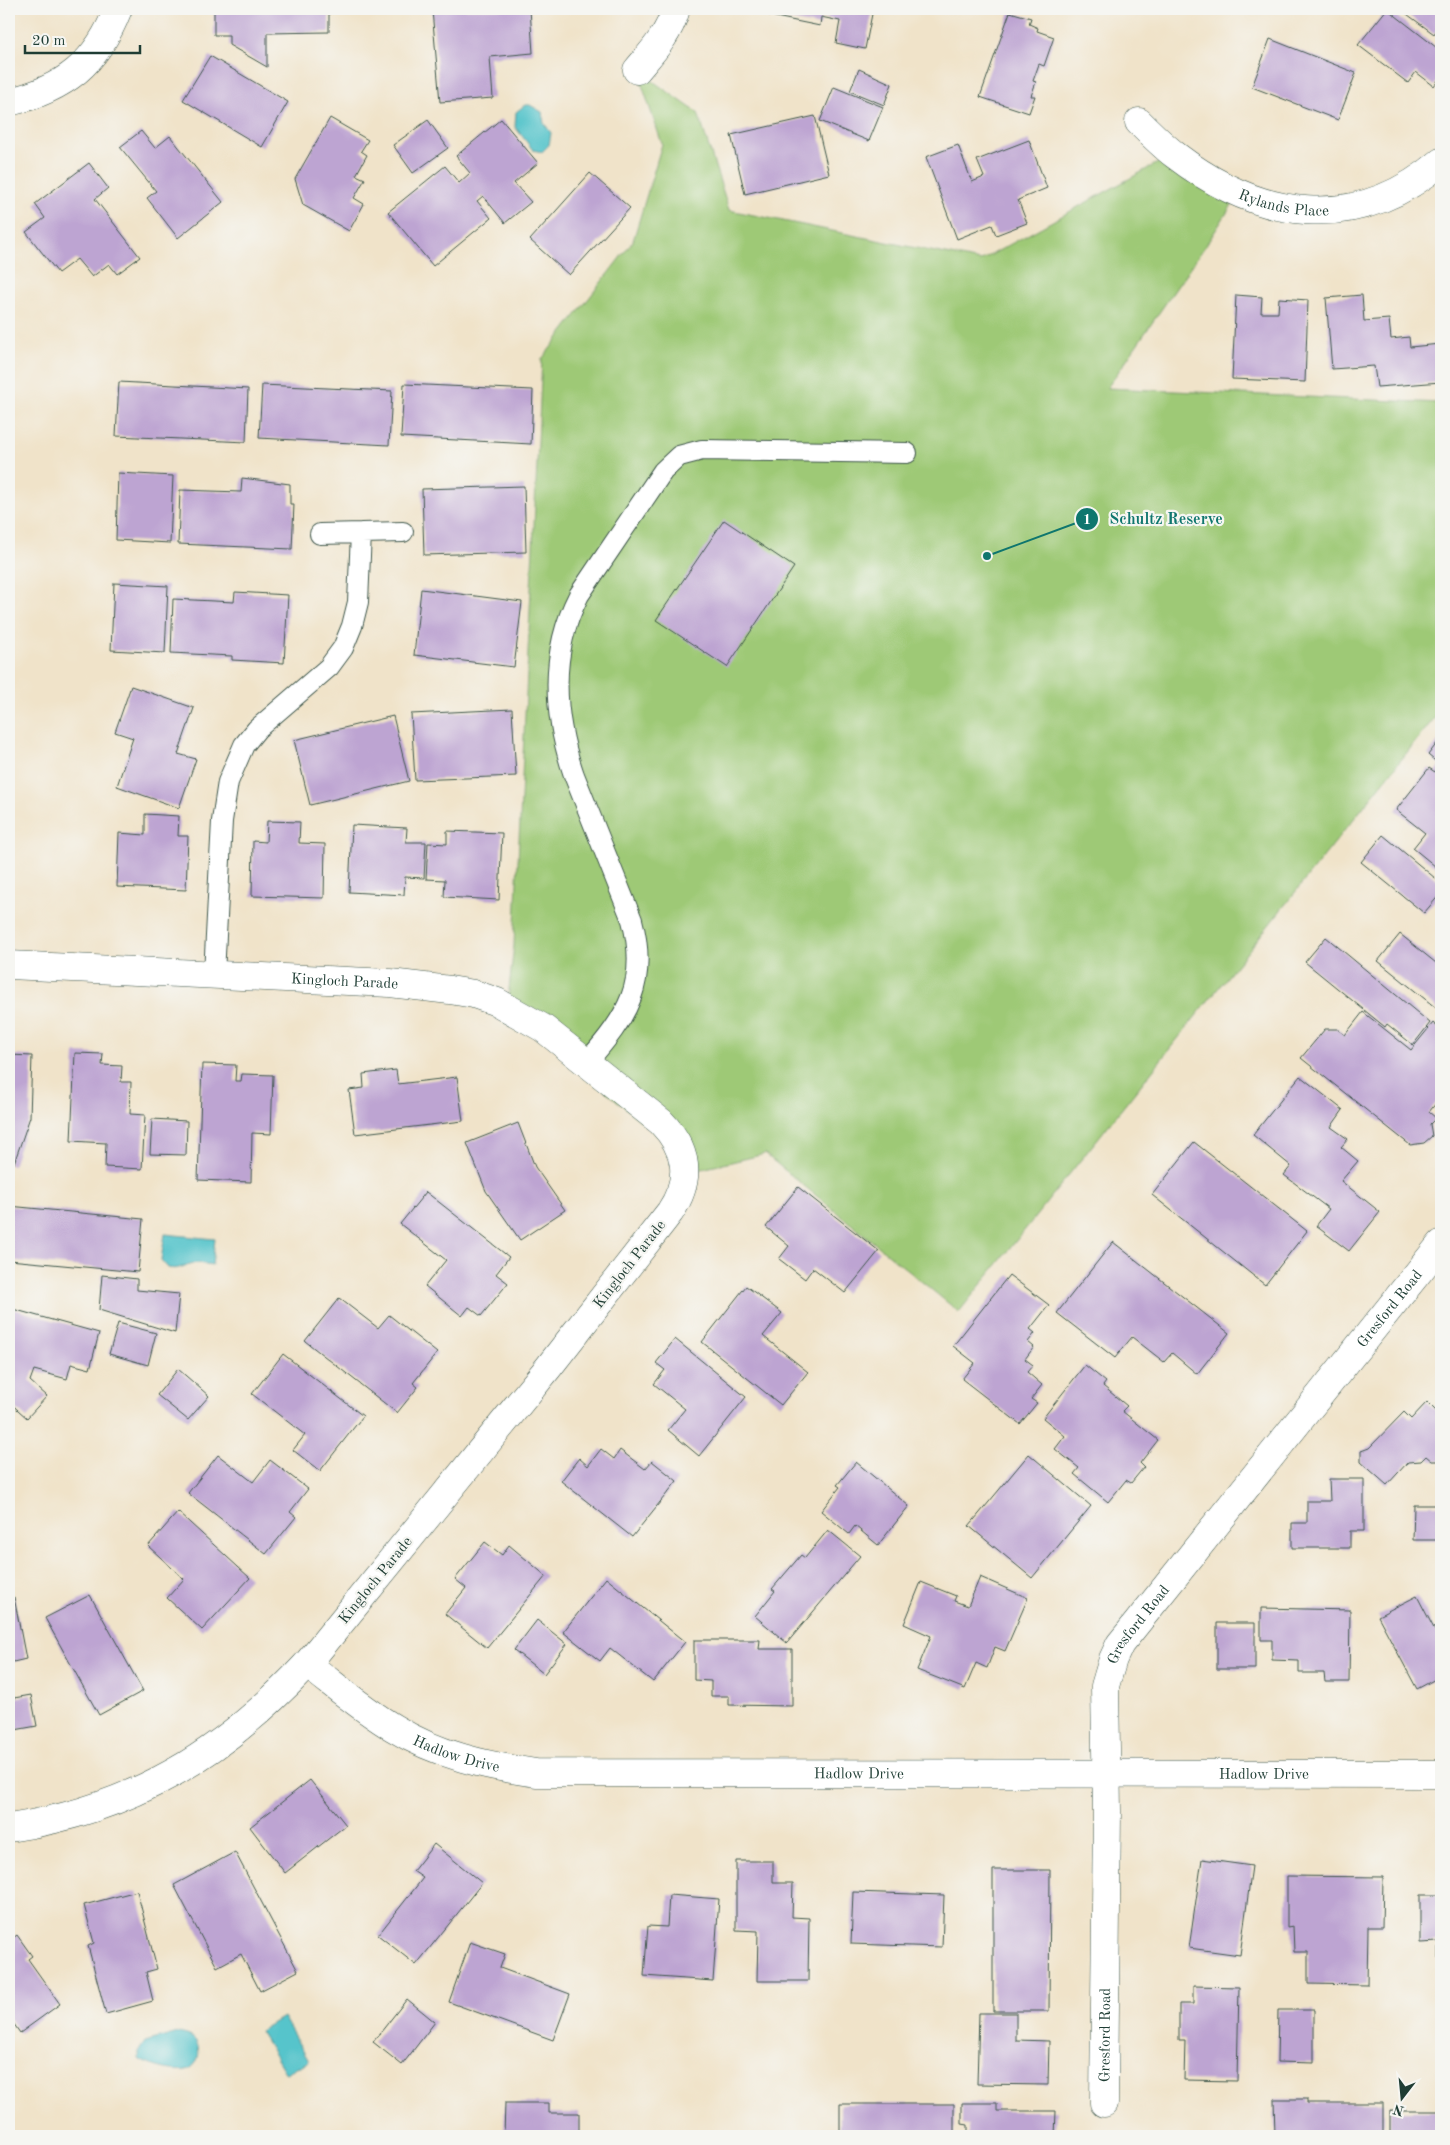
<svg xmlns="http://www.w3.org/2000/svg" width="1450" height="2145" font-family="'Old Standard TT',serif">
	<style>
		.green { fill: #9ec976; stroke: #5e8355 }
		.water { fill: #56c4cb; stroke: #3a8080 }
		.building { fill: #bda4d2 }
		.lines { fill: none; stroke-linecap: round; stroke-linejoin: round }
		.service-casing { stroke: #3e564a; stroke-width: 22 }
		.minor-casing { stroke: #3e564a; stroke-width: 29 }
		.service { stroke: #fff; stroke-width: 20 }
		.minor { stroke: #fff; stroke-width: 28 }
		.labels { text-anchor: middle; stroke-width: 4.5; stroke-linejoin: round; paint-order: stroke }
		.street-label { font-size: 15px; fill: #1f3d34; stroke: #f6f6f2 }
		.leader { fill: none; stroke: #0f766e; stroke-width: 2 }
		.callout-dot { fill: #0f766e; stroke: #f6f6f2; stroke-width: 2 }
		.mark-label { font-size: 15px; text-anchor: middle; font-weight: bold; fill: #fff }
		.callout-label { font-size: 16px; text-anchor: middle; font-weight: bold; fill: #0f766e; stroke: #f6f6f2; stroke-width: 4.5; stroke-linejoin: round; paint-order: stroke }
	</style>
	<rect width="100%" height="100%" fill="#f6f6f2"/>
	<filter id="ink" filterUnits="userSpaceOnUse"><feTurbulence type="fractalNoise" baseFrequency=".02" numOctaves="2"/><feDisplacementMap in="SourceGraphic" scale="10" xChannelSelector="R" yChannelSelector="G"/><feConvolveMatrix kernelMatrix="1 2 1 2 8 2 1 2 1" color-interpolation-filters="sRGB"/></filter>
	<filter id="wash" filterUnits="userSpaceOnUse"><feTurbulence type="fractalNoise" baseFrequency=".0096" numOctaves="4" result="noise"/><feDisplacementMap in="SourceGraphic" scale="20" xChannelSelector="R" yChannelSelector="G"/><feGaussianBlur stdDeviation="1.12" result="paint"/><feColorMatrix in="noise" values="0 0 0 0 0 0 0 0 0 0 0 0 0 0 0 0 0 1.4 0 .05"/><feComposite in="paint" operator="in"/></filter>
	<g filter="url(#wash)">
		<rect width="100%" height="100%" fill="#f0e3c9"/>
		<path class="green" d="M637,70L698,113L729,210L980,261L1174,154L1239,194L1210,239L1107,388L1441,403V710L959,1312L765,1154L685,1173L683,1157L507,1007L514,945L542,359L633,241L662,144Z"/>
		<path class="water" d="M525,105H530L542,112L544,123L551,133L549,145L542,152L533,150L515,127L516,112Z
			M165,1234L215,1239L212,1265C205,1264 197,1262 190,1264C181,1267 178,1270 168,1268L161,1260Z
			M283,2017L309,2061L286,2074L260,2031Z
			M178,2033C183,2034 189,2035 193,2038C202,2046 200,2064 189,2069C178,2074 148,2066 139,2059V2051L145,2042Z"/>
		<g id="blocks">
			<path class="building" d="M214,9H329V32L267,33V67L229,45V35H214Z
				M451,9H530L533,53L490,57L493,98L440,102L432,10Z
				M767,9H873L865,49L836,43L840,21L821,17L820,26L766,15Z
				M1387,9L1441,51V76L1434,86L1416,72L1408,83L1358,45Z
				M1400,9H1441V24L1434,34Z
				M1010,12L1031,18L1029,24L1038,28L1037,31L1054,37L1044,66L1039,64L1033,81L1036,82L1031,96H1035L1029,113L980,97Z
				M1270,39L1356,73L1338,120L1252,87Z
				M210,56L288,102L262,147L183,100Z
				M859,69L892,84L884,105L850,91Z
				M834,87L883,107L869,141L820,121Z
				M815,116L829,174L745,194L731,135Z
				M330,118L368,140L361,151L367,155L356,175L365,179L354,198L364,204L349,231L303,205L295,179Z
				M501,119L538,163L514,183L531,202L505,223L483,196L477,201L491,218L433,266L388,212L445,166L459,183L470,173L456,156Z
				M428,120L448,148L413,173L393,145Z
				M141,131L155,148L170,136L223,202L178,238L147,198L156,191L120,147Z
				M1029,140L1047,188L1018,200L1027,223L996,235L992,225L957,239L926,157L958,145L972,182L984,177L977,160Z
				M89,163L108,188L95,199L140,257L117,274L109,264L92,277L77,259L58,273L26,232L45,218L35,204Z
				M590,173L630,208L569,275L530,240Z
				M1236,295L1262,297L1261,313H1278L1279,298L1308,300L1305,382L1232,379Z
				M1362,295L1364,321L1389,319L1391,339L1409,337L1410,347L1440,344L1441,382L1377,387L1374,366L1332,369L1326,298Z
				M119,382L248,389L246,442L116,436Z
				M404,384L533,390L531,444L401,437Z
				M262,385L392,391L389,445L259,438Z
				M118,473L173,476L170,543L116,540Z
				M242,478L290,484V504H294L292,549L178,544L180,490L241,492Z
				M524,486L526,552L424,555L422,489Z
				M724,520L794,567L727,667L656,620Z
				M114,583L168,586L165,653L111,650Z
				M421,589L522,602L514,667L414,655Z
				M235,592L288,595L284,663L232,660V656L171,653L173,599L234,602Z
				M131,686L194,708L178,754L196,759L179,808L117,786L133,738L115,732Z
				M512,709L516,776L415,780L411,714Z
				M393,716L409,781L310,805L294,740Z
				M1441,738V871L1413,848L1425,833L1396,810L1429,768L1435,772L1440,765L1428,755Z
				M145,814L179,816L178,836H188L186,890L117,887L119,833L145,835Z
				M267,821L300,822L299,843L325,844L324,898L252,896L253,841L266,842Z
				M352,825L407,828L406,842H426L424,878L405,877L404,895L349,892Z
				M447,831L502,833L499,900L444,897L445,880L426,879L428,843L447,844Z
				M1383,835L1441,883V893L1424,913L1361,862Z
				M1400,934L1441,967V1012L1378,961Z
				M1326,937L1430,1023L1413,1045L1387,1024L1385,1027L1305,962Z
				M1363,1012L1411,1050L1433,1023L1441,1030V1097L1429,1112L1436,1118L1430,1124L1432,1136L1424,1143L1410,1145L1301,1058L1325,1029H1337L1345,1035Z
				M75,1053L103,1054L102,1065L122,1066L121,1082H131L130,1114L145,1115L142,1169L105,1167L106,1143L71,1141Z
				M9,1055L32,1056L30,1117L13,1166L9,1165Z
				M202,1064L236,1065L235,1081H241L242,1074L273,1075L271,1134L252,1133L251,1182L198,1180Z
				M396,1070L398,1084L457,1077L463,1121L355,1134L349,1090L364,1088L363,1074Z
				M1300,1076L1343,1110L1331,1127L1348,1139L1341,1147L1358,1161L1341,1181L1380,1212L1349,1251L1316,1226L1329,1209L1284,1175L1291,1166L1253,1135Z
				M152,1119L187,1121L186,1155L150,1154Z
				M518,1123L535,1167L565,1210L520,1240L486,1191L467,1143Z
				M1194,1142L1307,1231L1265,1285L1152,1195Z
				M798,1187L879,1251L845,1293L813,1268L805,1279L779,1259L789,1246L766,1227Z
				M426,1192L509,1257L496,1274L508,1283L481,1316L469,1307L462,1316L425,1286L446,1260L400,1224Z
				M9,1206L143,1219L138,1272L9,1260Z
				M1113,1242L1229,1333L1197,1374L1172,1353L1164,1362L1132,1337L1115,1358L1057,1313Z
				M102,1275L137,1279V1290L179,1294L175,1333L99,1310Z
				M1009,1275L1049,1305L1030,1329L1035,1333L1028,1342L1034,1347L1025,1359L1033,1365L1027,1372L1042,1385L1031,1399L1037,1403L1020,1424L962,1379L975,1363L953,1346Z
				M746,1286L782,1313L763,1336L808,1372L781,1405L702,1342Z
				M339,1298L378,1328L389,1315L437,1353L413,1383L418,1387L397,1413L305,1341Z
				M9,1308L99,1333L90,1369L71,1364L67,1379L34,1370L30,1381L47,1396L27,1418L9,1402Z
				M118,1323L156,1333L148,1365L109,1354Z
				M675,1339L746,1397L699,1456L668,1430L685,1409L654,1384L665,1370L656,1363Z
				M283,1354L363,1416L320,1471L293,1450L305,1435L252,1394Z
				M1085,1365L1106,1382L1103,1386L1127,1406L1122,1411L1158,1440L1140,1463L1144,1467L1131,1483L1126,1480L1108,1502L1074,1474L1079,1468L1055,1449L1065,1436L1043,1418Z
				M178,1369L209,1396L188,1420L157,1395Z
				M1427,1402L1441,1416V1461H1432L1426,1456L1421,1461L1408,1462L1387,1485L1361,1462V1451L1369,1448L1404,1412L1411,1419Z
				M601,1449L614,1459L620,1450L645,1469L652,1461L677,1481L632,1537L561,1481L579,1458L588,1466Z
				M1029,1454L1091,1506L1032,1578L969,1526Z
				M218,1455L253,1482L270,1460L308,1489L290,1512L296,1517L266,1554L188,1493Z
				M856,1462L909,1506L878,1545L855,1526L849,1534L821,1511L840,1487L837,1485Z
				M1329,1479H1364V1531H1350V1548H1292V1523H1307V1501H1330Z
				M1414,1505H1441V1540H1413Z
				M178,1512L250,1578L202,1630L167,1598L184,1579L148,1546Z
				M828,1530L860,1556L787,1643L755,1616L775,1591L772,1589L801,1555L805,1558Z
				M485,1542L502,1555L509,1545L546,1576L487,1648L445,1614L466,1588L455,1579Z
				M980,1577L1028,1598L1005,1651L995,1647L987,1668L976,1663L965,1689L917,1670L931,1636L904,1624L921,1582L956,1596L954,1601L968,1606Z
				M606,1578L685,1642L653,1682L610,1648L600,1661L563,1632Z
				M90,1595L143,1691L99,1715L45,1618Z
				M1417,1596L1441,1642V1676L1417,1689L1378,1616Z
				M14,1597L26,1659L9,1663V1598Z
				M1261,1608L1350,1610L1349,1682H1325L1324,1673H1299V1661L1272,1660V1640H1261Z
				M537,1620L567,1644L544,1674L514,1650Z
				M1217,1623H1255V1669H1217Z
				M694,1640H760L759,1649H792V1706L729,1705V1696H711V1681L694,1680Z
				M9,1677L14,1698L31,1695L37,1726L9,1731Z
				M310,1780L346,1825L285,1873L250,1827Z
				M434,1844L482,1883L416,1965L378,1935L423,1878L413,1871Z
				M235,1852L298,1971L260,1991L241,1954L217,1967L174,1885Z
				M1202,1859L1252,1866L1240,1955L1189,1948Z
				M736,1861H773V1883H793L792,1917L809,1918L808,1981H757L758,1931L736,1930Z
				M993,1870H1050L1049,2011H993Z
				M1287,1876L1383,1877L1382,1927H1368L1367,1985L1308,1984V1952H1294L1293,1926L1287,1927Z
				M137,1891L157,1969L146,1972L153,2001L106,2014L88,1946L94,1943L84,1905Z
				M853,1892L944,1895L942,1947L851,1944Z
				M669,1895L719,1899L713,1981L644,1976L648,1926L667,1927Z
				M1420,1895H1441V2009H1439V1942L1420,1943Z
				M9,1932L13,1938L17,1935L32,1956L28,1959L60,2004L20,2033L9,2017Z
				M470,1942L505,1954L500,1968L570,1994L553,2040L449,2002Z
				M1193,1986L1239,1987L1237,2081L1184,2080L1185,2040H1179V2004H1193Z
				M407,1999L435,2022L402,2065L373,2042Z
				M1278,2010H1314V2063L1277,2062Z
				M979,2013H1016V2040L1049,2041L1048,2085L977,2084Z
				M1274,2099H1307V2103H1383V2135H1370V2136H1275Z
				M505,2103H549V2113H579V2136H504Z
				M962,2103H997V2111H1056L1055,2136H968V2125L962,2124Z
				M840,2104H954V2136H840Z
				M1390,2111H1441V2136H1390Z"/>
		</g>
	</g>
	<g filter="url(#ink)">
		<use href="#blocks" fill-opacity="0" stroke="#3e564a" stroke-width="1"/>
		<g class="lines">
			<g class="service-casing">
				<path id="service" d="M320,534L403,532
					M214,974L222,821L228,782L244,745L257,729L329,667L343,648L352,626L358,602L361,533
					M587,1062C627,1017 649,983 632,920L574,775C553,714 549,653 579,595L663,471L679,456L702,450L907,453"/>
			</g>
			<g class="minor-casing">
				<g id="minor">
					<path d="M637,70C653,51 669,34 676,9"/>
					<path d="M9,102C65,89 97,63 118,9"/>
					<path id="s1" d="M1139,122C1150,133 1162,145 1175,155C1260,220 1355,235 1441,162"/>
					<path id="s2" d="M9,965L390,983L450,990L474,994L497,1002L543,1028L661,1122C688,1150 692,1179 670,1212L548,1368L307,1664C222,1755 133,1809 9,1828"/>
					<path id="s3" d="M307,1664C336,1686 363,1710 394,1728C437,1755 487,1766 536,1773L1441,1774"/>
					<path id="s4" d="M1104,2103L1107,1811L1105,1686L1113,1659L1120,1644L1129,1633L1441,1244"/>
				</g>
			</g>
			<use href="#service" class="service"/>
			<use href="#minor" class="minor"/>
		</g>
	</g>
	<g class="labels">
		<g class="street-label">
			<text dy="5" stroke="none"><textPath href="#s1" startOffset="170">Rylands Place</textPath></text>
			<text dy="5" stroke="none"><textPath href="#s2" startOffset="336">Kingloch Parade</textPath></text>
			<text transform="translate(629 1264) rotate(-52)" y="5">Kingloch Parade</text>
			<text dy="5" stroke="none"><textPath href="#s4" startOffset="892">Gresford Road</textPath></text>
			<text transform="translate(375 1580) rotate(-51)" y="5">Kingloch Parade</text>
			<text dy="5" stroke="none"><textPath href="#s4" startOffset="488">Gresford Road</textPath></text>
			<text dy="5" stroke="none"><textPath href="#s3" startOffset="176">Hadlow Drive</textPath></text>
			<text dy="5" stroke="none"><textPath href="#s3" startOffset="581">Hadlow Drive</textPath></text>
			<text dy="5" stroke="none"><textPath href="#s3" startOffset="986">Hadlow Drive</textPath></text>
			<text dy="5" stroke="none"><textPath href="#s4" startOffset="68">Gresford Road</textPath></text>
		</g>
	</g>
	<path class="leader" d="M987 556L1087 519"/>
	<g class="callout-dot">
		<circle cx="987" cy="556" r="5"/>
		<circle cx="1087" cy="519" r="12"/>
	</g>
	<g class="mark-label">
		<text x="1087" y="524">1</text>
	</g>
	<g class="callout-label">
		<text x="1166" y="524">Schultz Reserve</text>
	</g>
	<rect width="1450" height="2145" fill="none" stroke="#f6f6f2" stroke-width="30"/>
	<g transform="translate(1402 2098) rotate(196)" stroke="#f6f6f2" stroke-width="4" paint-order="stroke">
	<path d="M0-4L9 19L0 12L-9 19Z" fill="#1f3d34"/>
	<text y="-8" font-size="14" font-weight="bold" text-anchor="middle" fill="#1f3d34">N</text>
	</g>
	<path d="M25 45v8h115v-8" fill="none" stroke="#1f3d34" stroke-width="2.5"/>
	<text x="32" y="45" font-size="15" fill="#1f3d34" stroke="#f6f6f2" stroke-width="4" paint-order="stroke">20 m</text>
</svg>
